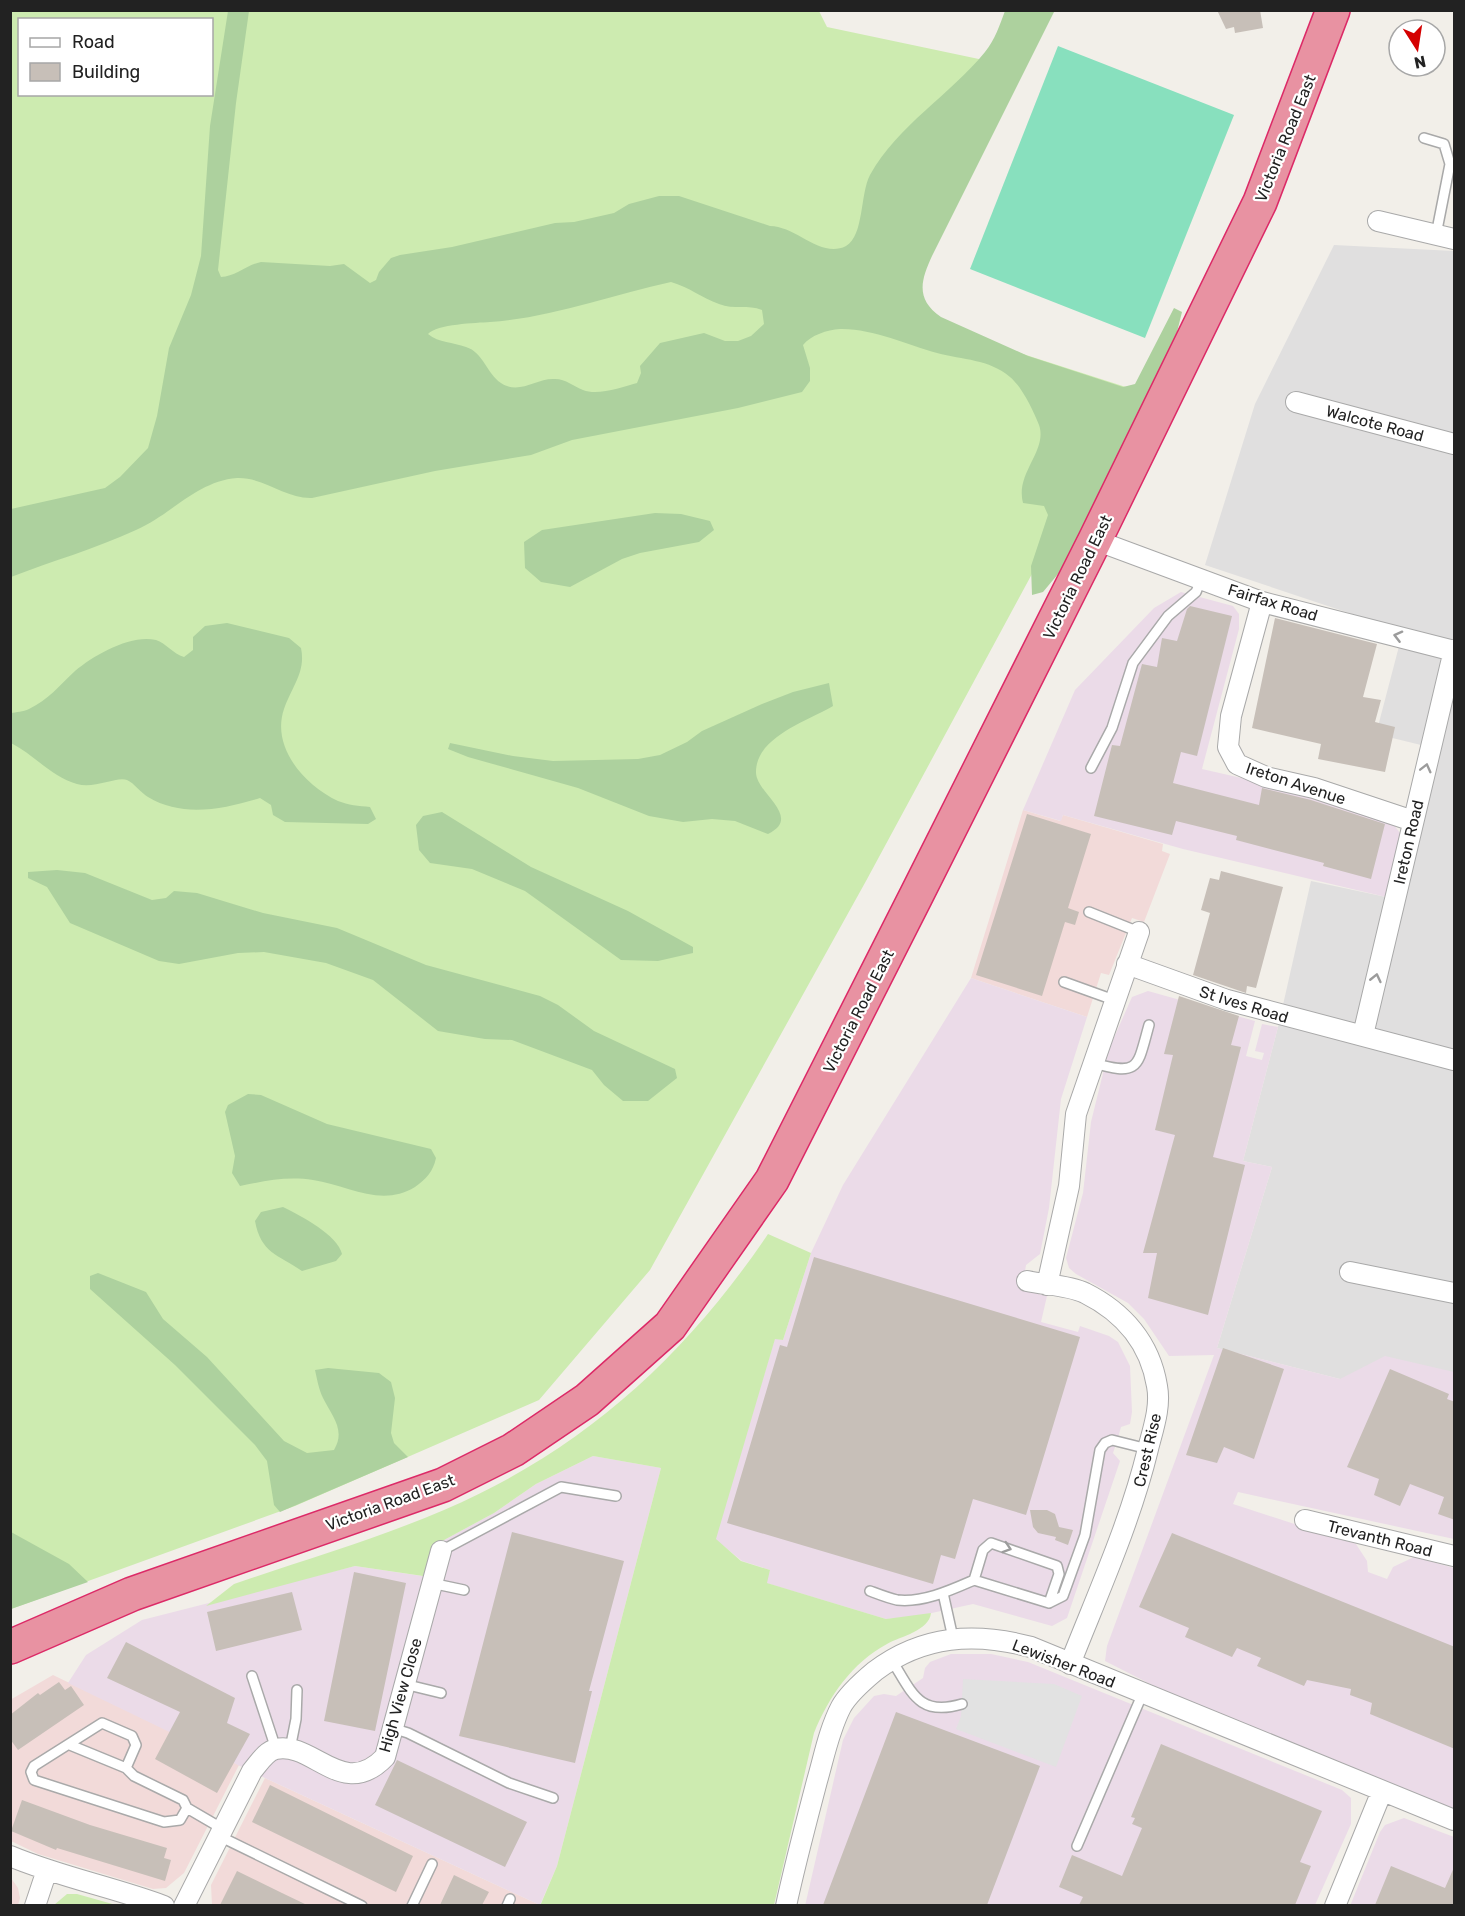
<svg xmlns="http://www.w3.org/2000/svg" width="1465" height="1916" font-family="Rubik,sans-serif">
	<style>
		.residential { fill: #e0dfdf }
		.commercial { fill: #f2dad9 }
		.industrial { fill: #ebdbe8 }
		.grass { fill: #cdebb0; fill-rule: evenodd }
		.forest { fill: #add19e; fill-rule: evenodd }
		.pitch { fill: #88e0be }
		.parking { fill: #e2e2e2 }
		.building { fill: #c7bfb8 }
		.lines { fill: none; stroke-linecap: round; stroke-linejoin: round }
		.lane-casing { stroke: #a9a9a9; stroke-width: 12 }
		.street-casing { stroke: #a9a9a9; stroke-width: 22 }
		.highway-casing { stroke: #dc2a67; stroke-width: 36 }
		.lane { stroke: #fff; stroke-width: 9 }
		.street { stroke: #fff; stroke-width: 20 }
		.highway { stroke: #e892a2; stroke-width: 33 }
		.oneway { stroke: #9c9c9c }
		.labels { text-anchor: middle; stroke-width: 4.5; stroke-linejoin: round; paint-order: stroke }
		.street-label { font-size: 16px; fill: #222; stroke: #fff }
	</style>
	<rect width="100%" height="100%" fill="#f2efe9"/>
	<path class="residential" d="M1334,245L1454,251V1376L1340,1379L1217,1348L1272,1167L1243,1161L1278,1027L1311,881L1386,897L1421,745L1376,734L1403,631L1205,565L1255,404Z"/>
	<path class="commercial" d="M1023,810L1060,821L1063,815L1163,844L1162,851L1170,854L1144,922L1132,918L1109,975L1101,973L1087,1017L971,978Z
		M53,1675L239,1765L184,1873L166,1888L153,1889L38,1854L11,1841L10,1700Z
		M265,1778L540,1905H212L211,1885Z
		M11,1878L18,1888L20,1898L18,1905H11Z"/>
	<path class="industrial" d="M1181,592L1233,606L1239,614V629L1202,769L1328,798L1394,825L1400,833L1386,897L1183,849L1063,815L1061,821L1023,810L1075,690L1154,608Z
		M971,978L1087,1017L1061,1099L1049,1208L1040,1254L1026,1265L1022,1290L1047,1296L1041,1322L1078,1332L1080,1326L1109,1336L1118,1342L1130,1366L1132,1412L1130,1424L1121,1427L1117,1441L1113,1453L1120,1461L1067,1618L1052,1626L973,1604L918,1616L886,1619L766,1583L770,1570L742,1561L715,1539L775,1338L783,1340L811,1253L843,1185Z
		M1148,991L1255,1021L1246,1056L1262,1060L1264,1053L1255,1051L1262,1024L1278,1027L1243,1161L1272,1167L1217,1348L1340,1379L1385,1356L1454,1372V1539L1238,1492L1233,1504L1356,1544L1367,1561L1368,1572L1387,1579L1393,1567L1414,1557L1454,1568V1809L1166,1692L1105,1661L1107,1646L1214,1355L1169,1356L1144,1319L1128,1303L1076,1274L1069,1268L1066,1258L1083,1193L1091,1122L1109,1049L1132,997Z
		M593,1456L661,1468L557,1866L540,1905L265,1778L68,1683L86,1655L142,1620L355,1566L422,1576L433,1546L494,1513L536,1484Z
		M951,1654H991L1028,1662L1342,1790L1351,1798V1824L1315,1905L805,1906L843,1740L854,1718L874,1696L884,1694L896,1696L923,1678L925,1668L930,1662Z
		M1404,1818L1454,1837V1905L1350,1906L1380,1832L1385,1825Z"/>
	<path class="grass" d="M11,11H819L827,27L1012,66L896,313L1132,389L866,881L650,1270L539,1400L295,1506L11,1609ZM20,20H212V94H20Z
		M768,1234L811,1253L783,1340L775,1339L716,1539L741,1561L770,1570L767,1583L886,1619L931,1613C929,1631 901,1636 887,1644C852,1663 829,1696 814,1733L774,1905L540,1906L557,1866L661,1468L593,1456L536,1484L494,1513L433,1546L423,1576L355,1566L206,1606L234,1584C304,1560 376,1539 444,1510C582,1451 685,1357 768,1234Z
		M67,1894H77L116,1905H54Z"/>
	<path class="forest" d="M1055,10L932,256C921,280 915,299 941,317L1028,356L1123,387L1135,384L1174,308L1182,312L1177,332L1154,386L1063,568L1043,592L1032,595L1031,566L1048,515L1044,506L1023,503C1015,473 1048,451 1039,425C1033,410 1022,387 1010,377C989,359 963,360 937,353C908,345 871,328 840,329C827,330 811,335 803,345L810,368V381L802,392L738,408L572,440L531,455L435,471L312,498C286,499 264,477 237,478C197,481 171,515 136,530C95,549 52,561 11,577V509L105,488L120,477L148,448L157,416L169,348L191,295L201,256L210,126L228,11H249L236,103L218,270L221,277C235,277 246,265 261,262L330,266L344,264L370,283L376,280L379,272L391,258L400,255L452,247L555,223L574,222L614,213L629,204L659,196H679L770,226C796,226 821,259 846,246C864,236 860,194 870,175C898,125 950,95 985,52C995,40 1000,24 1005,11ZM671,282C689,287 702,298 719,304C734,310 748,304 762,310L764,324L751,336L738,341H725L704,333L660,343L640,366L641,373L637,383C622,387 598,396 583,390C573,386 565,378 553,379C535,379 519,395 501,383C487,374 483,352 466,347C453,342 439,343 428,334C437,324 476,323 490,322C551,318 611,295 671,282Z
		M655,513L681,514L710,521L714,530L699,542L640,553L622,559L570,587L541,582L525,568L524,542L542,530Z
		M227,623L289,638L301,648C306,672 292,686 284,709C271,747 304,785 338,801C348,805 359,806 370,807L376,819L368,824L285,822L273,815L271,805L260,798C223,809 183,818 148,797C141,793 134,783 127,780C117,776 95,789 77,784C52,777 33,754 11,743V713C16,712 23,712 29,709C48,700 60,685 75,671C94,655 131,634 156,640C166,643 173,654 184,657L193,650V637L205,626Z
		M829,683L833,706C808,721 755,737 756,773C757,794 803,817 768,834L735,821L712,819L683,822L649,816L578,788L468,757L448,749L450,743L513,756L553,761L638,759L660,755L687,742L702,731L762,704L793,692Z
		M442,812L531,867L628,911L693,947V953L658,961L621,960L525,891L472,869L430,863L419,850L416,825L423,816Z
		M57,870L85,873L152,900L166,898L174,891L197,893L263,913L337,928L426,965L540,996L558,1005L594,1031L675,1069L677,1078L648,1101H623L604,1085L592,1070L512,1040L485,1039L438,1031L373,980L326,963L264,952L238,953L179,964L159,961L70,923L47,887L28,878V872Z
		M248,1094L261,1095L327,1124L431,1149L436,1158C433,1172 426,1179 415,1187C381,1208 348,1185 313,1180C287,1176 265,1181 240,1186L232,1173L235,1156L225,1112L228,1105Z
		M283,1207C301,1216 338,1235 342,1254L336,1261L302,1271C277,1254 261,1253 255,1221L261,1212Z
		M98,1273L146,1292L163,1319L207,1357L284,1441L307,1453L334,1450C346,1430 332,1416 323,1398C319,1390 317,1379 315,1370L328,1368L379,1373L391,1382L395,1398L391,1433L394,1443L408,1457L280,1512L274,1505L267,1461L255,1445L175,1365L90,1289V1276Z
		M11,1532L69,1564L88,1582L11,1609Z"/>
	<path class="pitch" d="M1058,46L1234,115L1145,338L970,269Z"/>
	<path class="parking" d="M963,1679L1054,1684L1082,1696L1056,1767L956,1729L961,1716Z"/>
	<path class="building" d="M1217,10H1260L1263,28L1235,33L1234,27L1226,29Z
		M1190,606L1232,616L1197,756L1181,752L1173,783L1259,805L1262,788L1311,800L1385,824L1371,879L1323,866L1324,863L1236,840L1237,836L1176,821L1172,835L1094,816L1112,745L1120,746L1142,664L1157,667L1162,638L1177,641L1187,609Z
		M1275,618L1377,644L1363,697L1381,700L1375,722L1395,727L1385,772L1318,759L1321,744L1252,728Z
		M1027,814L1091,834L1068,908L1079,912L1075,925L1065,922L1042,996L976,975Z
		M1221,871L1283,887L1256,988L1247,986L1246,993L1193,975L1210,913L1201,910L1210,878L1219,880Z
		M1179,996L1239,1016L1231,1045L1241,1047L1213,1157L1245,1165L1208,1315L1148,1298L1157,1253H1143L1175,1135L1155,1130L1173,1055L1164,1054Z
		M814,1257L1080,1337L1026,1515L973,1499L955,1559L941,1555L933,1584L727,1523L780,1345L787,1347Z
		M1223,1348L1284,1369L1254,1459L1224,1447L1217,1463L1186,1455Z
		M1390,1369L1449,1394L1447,1399L1455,1402V1520L1438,1514L1444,1497L1410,1484L1400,1506L1374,1495L1379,1479L1347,1467Z
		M1030,1510H1047L1055,1514L1059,1527L1073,1530L1068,1545L1055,1540L1056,1537L1038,1533L1033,1527Z
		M512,1532L624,1561L589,1691H592L575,1763L459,1736Z
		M1172,1533L1455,1647V1749L1370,1714L1372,1703L1350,1695L1351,1689L1307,1680L1304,1686L1257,1666L1261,1658L1237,1648L1232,1657L1185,1637L1189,1628L1139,1607Z
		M354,1572L406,1583L375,1731L324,1721Z
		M292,1592L302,1630L216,1651L207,1612Z
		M126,1642L235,1698L227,1723L250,1734L217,1793L155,1759L180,1712L107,1678Z
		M59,1682L65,1690L71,1686L84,1705L18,1750L10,1739V1715L38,1693L40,1695Z
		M896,1712L1040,1766L987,1905H823Z
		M1161,1744L1322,1811L1300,1862L1311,1866L1295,1905H1079L1083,1897L1059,1887L1072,1855L1122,1876L1142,1828L1132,1824L1135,1818L1131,1817Z
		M397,1760L527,1822L505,1867L375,1805Z
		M270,1785L413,1856L396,1892L252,1822Z
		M22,1800L90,1825L167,1848L164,1858L171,1860L165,1881L57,1848L56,1850L11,1831Z
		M1455,1865V1905H1375L1391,1866L1445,1888Z
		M237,1871L282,1893L307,1905H220Z
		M454,1875L489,1892L482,1905H440Z"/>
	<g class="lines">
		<g class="lane-casing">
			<path id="lane" d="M1424,138L1444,144L1450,164L1436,235
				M1091,768L1112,728L1133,663L1168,616L1196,592L1201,580
				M1089,912L1139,932
				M1064,982L1114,1000
				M1093,1063C1140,1076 1137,1068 1149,1025
				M441,1551L561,1487L616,1496
				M974,1580L983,1550L991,1543L1057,1566L1059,1574L1049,1603
				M431,1583L464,1590
				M870,1591C878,1594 888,1598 897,1600C923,1603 951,1590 974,1580L1049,1603L1063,1596L1085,1535L1100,1450L1105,1443L1112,1440L1148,1449
				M943,1593L953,1638
				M891,1659C912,1692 918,1717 962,1704
				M252,1676L276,1749
				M404,1684L441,1693
				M392,1728L408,1733L509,1783L553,1798
				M70,1745L126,1768L134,1776L183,1800L187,1808L223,1829
				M290,1749L296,1719L297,1690
				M126,1768L136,1745L132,1736L102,1723L34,1766L31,1772L34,1780L164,1822L180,1820L187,1808
				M219,1836L362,1906
				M1077,1846L1142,1695
				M412,1906L432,1864
				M507,1906L510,1899"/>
		</g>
		<g class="street-casing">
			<path id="street" d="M1378,221L1454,239
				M1296,402L1454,444
				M1095,540L1262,602L1454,651
				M1262,602L1231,716L1228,747L1237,764L1266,777L1314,788L1413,821
				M1127,964L1227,1000L1454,1060
				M1363,1035L1454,650
				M1350,1272L1454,1293
				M1027,1281C1045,1285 1068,1285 1085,1293C1123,1312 1150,1343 1157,1386C1161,1407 1153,1429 1148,1449C1130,1523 1098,1593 1070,1664
				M1047,1285L1069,1186L1076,1114L1139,932
				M1305,1520L1454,1556
				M10,1856C60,1877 113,1887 164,1906
				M35,1906L47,1870
				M184,1906L252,1771C259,1763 266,1751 276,1749C313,1741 343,1801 385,1757L441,1551
				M786,1906C795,1864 806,1823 817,1781C824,1757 829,1730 841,1707C848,1694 863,1681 875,1671C923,1635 975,1632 1031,1647L1454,1820
				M1335,1906L1382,1791"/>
		</g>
		<g class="highway-casing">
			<path id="highway" d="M10,1647L132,1594L443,1485L513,1450L587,1400L670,1326L772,1180L916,896L1095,540L1260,202L1333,10"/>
		</g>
		<use href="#lane" class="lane"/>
		<use href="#street" class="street"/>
		<use href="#highway" class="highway"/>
	</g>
	<defs><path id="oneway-chevron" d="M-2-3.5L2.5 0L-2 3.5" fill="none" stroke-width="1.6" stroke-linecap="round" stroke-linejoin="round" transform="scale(1.5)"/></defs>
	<g class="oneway">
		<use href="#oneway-chevron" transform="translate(1398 636) rotate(-166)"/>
		<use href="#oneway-chevron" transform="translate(1426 768) rotate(-76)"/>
		<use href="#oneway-chevron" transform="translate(1376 978) rotate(-77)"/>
		<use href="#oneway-chevron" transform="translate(1007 1548) rotate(18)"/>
	</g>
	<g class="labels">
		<g class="street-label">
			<text transform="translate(1285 138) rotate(-68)" y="6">Victoria Road East</text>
			<text transform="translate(1375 423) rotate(15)" y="6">Walcote Road</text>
			<text transform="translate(1077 577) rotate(-64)" y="6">Victoria Road East</text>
			<text transform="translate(1273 602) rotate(17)" y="6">Fairfax Road</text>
			<text transform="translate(1296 783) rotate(18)" y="6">Ireton Avenue</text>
			<text transform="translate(1408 842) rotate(-77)" y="6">Ireton Road</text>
			<text transform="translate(1244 1004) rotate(17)" y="6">St Ives Road</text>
			<text transform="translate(858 1011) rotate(-63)" y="6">Victoria Road East</text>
			<text transform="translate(1147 1450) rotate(-77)" y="6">Crest Rise</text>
			<text transform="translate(390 1502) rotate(-20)" y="6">Victoria Road East</text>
			<text transform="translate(1380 1538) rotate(14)" y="6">Trevanth Road</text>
			<text transform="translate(1064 1663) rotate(21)" y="6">Lewisher Road</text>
			<text transform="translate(400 1695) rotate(-74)" y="6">High View Close</text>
		</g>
	</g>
	<rect width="1465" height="1916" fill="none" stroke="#222222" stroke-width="24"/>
	<rect x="18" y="18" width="195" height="78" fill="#ffffff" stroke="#a7a7a7" stroke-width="1.5"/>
	<rect x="30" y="38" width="30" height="9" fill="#ffffff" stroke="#a7a7a7" stroke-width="1.5"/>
	<text x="72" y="48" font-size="18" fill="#222222">Road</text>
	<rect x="30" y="63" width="30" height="18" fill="#c7bfb8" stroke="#a7a7a7" stroke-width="1.5"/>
	<text x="72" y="78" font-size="18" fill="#222222">Building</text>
	<g transform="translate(1417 48) rotate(168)"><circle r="28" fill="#ffffff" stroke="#a7a7a7" stroke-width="1.5"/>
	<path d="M0-4.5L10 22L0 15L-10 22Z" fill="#d40000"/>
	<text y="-9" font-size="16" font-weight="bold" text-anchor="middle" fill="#222222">N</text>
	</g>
</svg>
